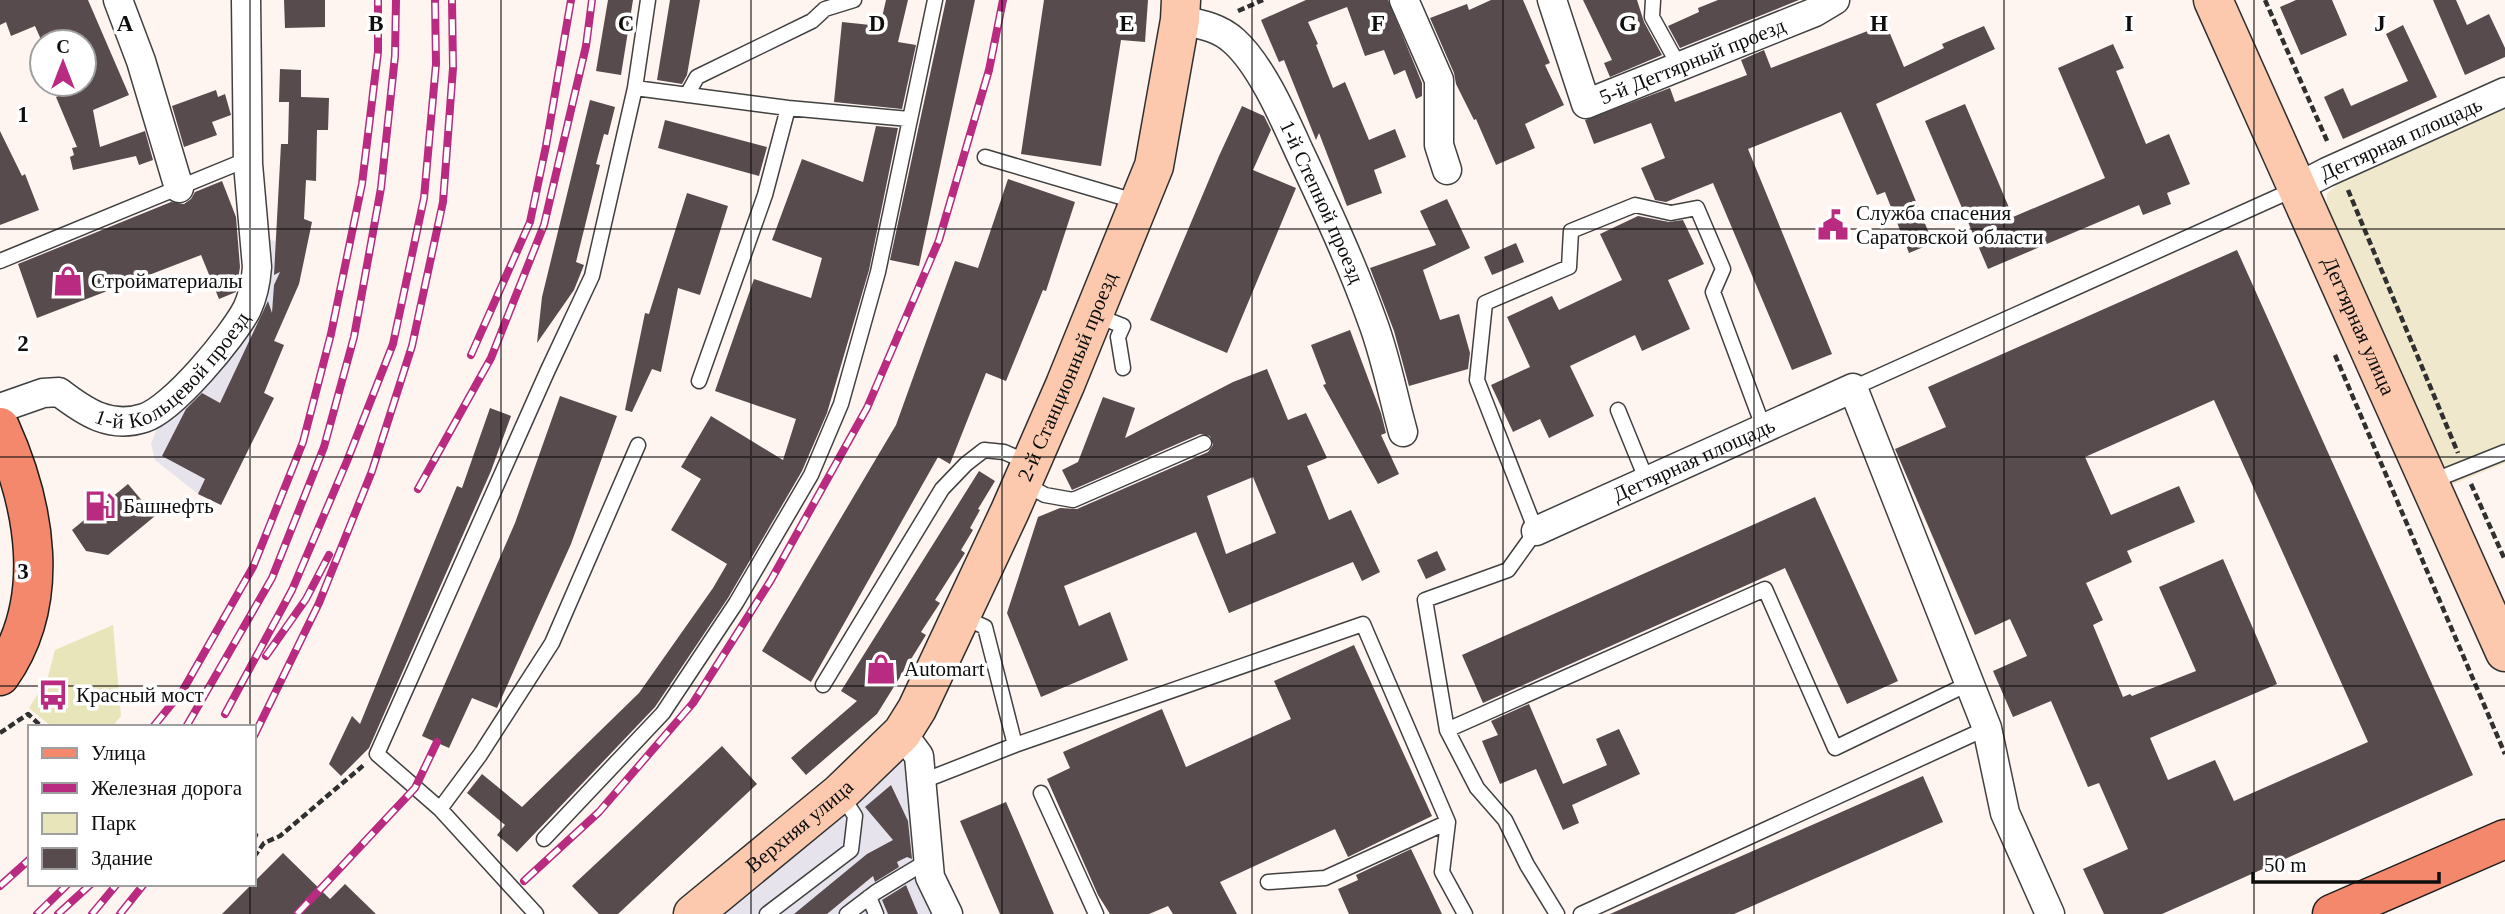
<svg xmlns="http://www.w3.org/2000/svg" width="2505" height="914" font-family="Georgia,serif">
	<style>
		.industrial { fill: #e6e3ed }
		.green { fill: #e8e5bb }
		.pitch { fill: #efe8cc }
		.building { fill: #574b4d; fill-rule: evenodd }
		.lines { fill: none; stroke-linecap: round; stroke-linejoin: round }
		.lane-casing { stroke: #414141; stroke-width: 17 }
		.street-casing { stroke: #414141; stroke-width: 31 }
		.secondary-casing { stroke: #303030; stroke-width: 41 }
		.primary-casing { stroke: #1f1f1f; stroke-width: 41 }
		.path { stroke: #303030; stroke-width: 4.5; stroke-dasharray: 7 3.5; stroke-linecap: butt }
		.lane { stroke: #fff; stroke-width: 14 }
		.street { stroke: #fff; stroke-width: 28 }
		.secondary { stroke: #fcc9ae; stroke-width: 38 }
		.primary { stroke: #f3886c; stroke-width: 38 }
		.rail-casing { stroke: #b92b80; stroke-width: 8 }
		.rail { stroke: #fff; stroke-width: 5; stroke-dasharray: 16; stroke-linecap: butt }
		.grid { fill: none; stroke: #0e0e0e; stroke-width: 2; stroke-opacity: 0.55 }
		.labels { text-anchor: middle; stroke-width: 7; stroke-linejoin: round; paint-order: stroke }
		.street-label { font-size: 21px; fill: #0e0e0e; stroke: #fff }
		.poi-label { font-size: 21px; fill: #0e0e0e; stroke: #fff; text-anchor: start }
		.grid-label { font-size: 23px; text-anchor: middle; font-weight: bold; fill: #0e0e0e; stroke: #fff; stroke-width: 7; stroke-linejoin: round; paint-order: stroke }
	</style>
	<rect width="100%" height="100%" fill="#fef4f0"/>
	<path class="industrial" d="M258,235L306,252L299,284L275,340L284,345L273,372L257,388L274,398L221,505L198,494L155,460L151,444L157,428L231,348Z
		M900,760L912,767L938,914H713Z"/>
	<path class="green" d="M113,625L121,716L112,727H52L29,708L47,680L55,650Z"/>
	<path class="pitch" d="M2505,104V463L2451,485L2326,213L2327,194L2349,172Z"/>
	<path class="building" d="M0,0H88L129,95L93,110L100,147L145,131L153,160L139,165L136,156L73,170L70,157L74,155L72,148L77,147L56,97L65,93L61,84H84V42H42L35,26L11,36L6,22L0,25Z
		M284,0H325V27L285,28Z
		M608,0H633L621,75L596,71Z
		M670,0H700L687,75L682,84L657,80Z
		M886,0H908L898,42L916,45L902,109L834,102L842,22L880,26Z
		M946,0H975L919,266L890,260Z
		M1044,0H1148L1145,42L1121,40L1101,166L1021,154Z
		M1306,0H1388L1422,83V96L1416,99L1405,70L1394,75L1384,50L1365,56L1347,7L1308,22L1318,44L1316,45L1333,88L1345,82L1369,140L1395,129L1406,157L1374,170L1382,193L1347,206L1319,133L1316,140L1284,60L1279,62L1261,20Z
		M1491,0H1523L1550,63L1545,65L1564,105L1525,124L1535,148L1496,165L1476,119L1474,120L1456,84L1454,73L1430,18L1467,4L1469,10Z
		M1583,0H1637L1644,22L1662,55L1610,77L1604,63L1612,60Z
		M1718,0H1799L1680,48L1668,26L1699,12L1698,8Z
		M2296,0H2332L2347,35L2301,55L2280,7Z
		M2433,0H2456L2467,25L2489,14L2505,48V57L2465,75Z
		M1886,24L1904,67L1944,48L1942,44L1984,26L1995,49L1876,104L1933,243L1909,253L1885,192L1877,195L1841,112L1748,149L1832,354L1792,370L1713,183L1666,202L1655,200L1641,168L1665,158L1651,123L1594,144L1585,120L1670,88L1675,102L1747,75L1741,60L1764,50L1771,68Z
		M2403,25L2437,97L2343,139L2324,97L2343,88L2351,106L2408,81L2386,34Z
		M2113,44L2124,68L2116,71L2146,144L2169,134L2190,184L2167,193L2171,204L2143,215L2139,205L1988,269L1925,121L1965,104L2013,217L2105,178L2058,68Z
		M280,69L301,70V97L329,98L328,130H317L316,181L306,180L304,219L312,222L299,284L274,341L284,345L264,393L274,398L221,505L198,494L205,479L162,456L186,409L202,393L220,403L268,301L272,313L274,285L280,272L274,275L281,144H288L289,102H279Z
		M216,90L218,97L225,94L231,115L212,122L217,135L184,147L172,106Z
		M590,100L615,107L608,135L604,134L596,164L600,165L576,262L584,265L574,290L537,343L542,297Z
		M1242,106L1264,116L1271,130L1253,170L1296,188L1227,353L1150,320L1219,156Z
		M665,120L767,147L759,176L658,148Z
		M876,126L898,128L869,270L827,413L802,471L728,598L655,707L517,852L497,835L505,825L467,793L482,774L522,807L639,693L713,588L727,564L671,530L701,479L681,467L711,416L783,460L796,419L715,391L754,279L811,298L822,258L772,240L802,159L863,182Z
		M0,131L22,176L25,174L39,210L0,225Z
		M1008,179L1075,202L1046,291L1043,290L1006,381L986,373L950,464L938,457L811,682L762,651L896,425L955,261L978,268Z
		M222,181L236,217L240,267L236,292L219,299L201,255L37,318L18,264L171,202L184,204L191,199L195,192Z
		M687,193L728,206L700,295L678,288L661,372L652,369L632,412L625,410L645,313L649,314Z
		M1447,199L1470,248L1423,270L1440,320L1459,314L1470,353L1468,369L1409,386L1394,331L1370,268L1436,245L1420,211Z
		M1638,216L1669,222L1683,220L1704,264L1668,280L1690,329L1642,351L1635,335L1570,366L1594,416L1549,438L1540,419L1513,432L1491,385L1530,367L1507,317L1552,296L1559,310L1622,280L1600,234Z
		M1516,243L1524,262L1492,275L1484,257Z
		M2237,250L2473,775L2162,914H2104L2083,869L2128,849L2099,783L2088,787L2051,701L2013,717L1993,671L2027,656L2010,619L1975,635L1895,449L1946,427L1928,387ZM2214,400L2368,742L2234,801L2215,760L2168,780L2150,738L2277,684L2223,559L2159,587L2196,671L2132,696L2130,694L2123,697L2093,625L2103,620L2086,583L2132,562L2127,551L2195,522L2179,486L2111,515L2085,457Z
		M1350,330L1381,413L1386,433L1381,435L1399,474L1378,484L1323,385L1326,384L1311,345Z
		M1267,369L1288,420L1306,413L1327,458L1307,466L1329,520L1351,510L1380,572L1362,581L1353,562L1229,613L1196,532L1064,586L1079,626L1110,612L1128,660L1041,697L1007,613L1038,517L1060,508L1077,509L1208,452L1213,445L1210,436L1200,434L1072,490L1062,470L1078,462L1103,397L1135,408L1125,438L1233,382ZM1253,477L1276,533L1226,554L1207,496Z
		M560,396L617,416L571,544L497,708L472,698L449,748L422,736L515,523Z
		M490,408L511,416L491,471L369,748L341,776L329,764L352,716L360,724L457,486L462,488Z
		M979,471L995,481L978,509L980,510L970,528L973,530L961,550L965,553L935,600L940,603L921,632L926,635L877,714L806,775L791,758L857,701L841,691Z
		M128,484L155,516L108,555L86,551L72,530Z
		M1815,497L1898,681L1847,704L1785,568L1483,703L1462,655Z
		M1437,551L1446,570L1426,579L1417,560Z
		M1354,645L1432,816L1348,857L1335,829L1220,882L1237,914H1173L1168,906L1149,914H1110L1098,895L1047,779L1070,768L1063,752L1162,709L1186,767L1291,719L1274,681Z
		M1529,704L1563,784L1607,765L1596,739L1619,729L1640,774L1572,805L1579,823L1563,830L1536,769L1500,784L1482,741L1498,735L1491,721Z
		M722,746L757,784L618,914H599L572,886Z
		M1923,776L1943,822L1734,914H1610Z
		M891,785L908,821L912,859L907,857L897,862L899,867L875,882L873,876L827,914H794L867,854L893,840L865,807Z
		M1006,802L1054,914H1000L960,821Z
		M1411,849L1442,914H1349L1338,889L1358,880L1356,875Z
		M283,853L330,899L345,884L376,914H222Z
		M906,885L918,914H888L882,900Z"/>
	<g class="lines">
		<g class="lane-casing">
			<path id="lane" d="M1653,0L1652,17L1679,66
				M635,88L788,108L909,119
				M687,95L697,77L812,21L825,9L854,0
				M985,157L1138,202
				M0,261L236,164H248
				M1095,315L1123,326L1118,337L1123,368
				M699,381L765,195L788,108
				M1853,388L2295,189
				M1618,410L1647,481
				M2430,482L2505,452
				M1023,483L1045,495L1073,500L1204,443
				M963,617L985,627L1015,745
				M823,685L942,489L966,464L984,450L1004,452L1029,463
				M1447,730L1765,589L1835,748L1970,683
				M923,781L1015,745L1363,624L1448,822L1442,872L1465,914
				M1041,793L1096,914
				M440,809L480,755L552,643L638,445
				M544,839L663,713L736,603L811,475L841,404L878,272L935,0
				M1268,882L1325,878L1448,822
				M869,897L876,914
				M536,914L440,809L377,754L547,372L592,276L635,88L648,0
				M767,914L851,850L855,816L841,794
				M847,914L876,892L929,860
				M1557,914L1527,865L1505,820L1477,788L1447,730L1425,600L1508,570L1536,531L1477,380L1485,303L1569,267L1571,231L1635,205L1671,213L1697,208L1723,269L1713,292L1764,429
				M1581,914L1987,728"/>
		</g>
		<g class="street-casing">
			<g id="street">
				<path d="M118,0L141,61L179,188"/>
				<path d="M1404,0L1439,80V145L1447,170"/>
				<path id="s1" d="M1552,0L1586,104L1815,12L1835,0"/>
				<path id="s2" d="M1180,20C1200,24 1219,27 1234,41C1261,65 1284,118 1299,151C1326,208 1352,264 1373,323C1386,358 1393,396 1403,432"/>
				<path id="s3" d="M2296,188L2327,172L2505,92"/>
				<path id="s4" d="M0,408L43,393L59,392C85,412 110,429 144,418C173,409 233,336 247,309C253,296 256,281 257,267L248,164L246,0"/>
				<path id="s5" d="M1536,531L1853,388L1987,728L2005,813L2050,914"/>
				<path d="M902,733L919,756L930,877L948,914"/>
			</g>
		</g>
		<g class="secondary-casing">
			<g id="secondary">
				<path id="s6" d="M2213,0L2505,652"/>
				<path id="s7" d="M693,914L840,793L902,733L917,709L1010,511L1065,385L1154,166L1180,20L1181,0"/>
			</g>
		</g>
		<g class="primary-casing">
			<path id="primary" d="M0,427C35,505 53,601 0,676
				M2332,914L2505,839"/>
		</g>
		<path class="path" d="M2265,0L2328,143
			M1238,11L1263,0
			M2348,190L2458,453
			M2335,355L2505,754
			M2471,484L2505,560
			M0,733L28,714L42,727
			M254,834L256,835L254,839
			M254,857L264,843L280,836L365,764"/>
		<use href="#lane" class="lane"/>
		<use href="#street" class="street"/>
		<use href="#secondary" class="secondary"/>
		<use href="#primary" class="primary"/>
		<g class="rail-casing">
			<path id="rail" d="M471,355L530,222L546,146L571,0
				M418,489L491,358L544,225L586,46L592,0
				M266,656L306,599L329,555
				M225,714L292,590L347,461L393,344L424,198L436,64L435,0
				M153,727L183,690L253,567L303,442L331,334L362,184L378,52V0
				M186,727L272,578L324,447L354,337L381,188L395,56L396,0
				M254,736L319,603L372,471L412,346L443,202L453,68L452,0
				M524,881L599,812L693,703L771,580L867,408L939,240L989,70L1003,0
				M0,886L30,859
				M37,914L68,884
				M58,914L91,884
				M92,914L117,884
				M120,914L144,884
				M297,914L415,788L437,742"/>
		</g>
		<use href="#rail" class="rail"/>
	</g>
	<path class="grid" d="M250,0V727M501,0V914M751,0V914M1002,0V914M1252,0V914M1503,0V914M1754,0V914M2004,0V914M2254,0V914M0,229H2505M0,457H2505M0,686H2505M250,884V914"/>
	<defs>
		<g id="civic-bare" transform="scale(2.415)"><path d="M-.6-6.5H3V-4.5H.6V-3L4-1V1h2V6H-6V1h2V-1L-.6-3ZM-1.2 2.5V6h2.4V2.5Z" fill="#b92b80" stroke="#fff" stroke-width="2.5" paint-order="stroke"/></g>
		<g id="shop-bare" transform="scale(2.415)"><path d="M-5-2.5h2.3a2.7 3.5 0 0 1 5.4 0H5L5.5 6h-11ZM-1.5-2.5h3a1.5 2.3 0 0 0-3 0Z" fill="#b92b80" stroke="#fff" stroke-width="2.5" paint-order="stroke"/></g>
		<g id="fuel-bare" transform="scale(2.415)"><path d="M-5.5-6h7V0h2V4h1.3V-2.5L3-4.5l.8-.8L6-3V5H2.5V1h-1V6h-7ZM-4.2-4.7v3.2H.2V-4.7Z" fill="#b92b80" stroke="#fff" stroke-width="2.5" paint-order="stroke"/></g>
		<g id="bus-bare" transform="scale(2.415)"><path d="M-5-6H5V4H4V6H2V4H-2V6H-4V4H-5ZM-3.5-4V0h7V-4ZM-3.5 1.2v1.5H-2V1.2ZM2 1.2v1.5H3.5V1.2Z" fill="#b92b80" stroke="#fff" stroke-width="2.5" paint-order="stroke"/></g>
	</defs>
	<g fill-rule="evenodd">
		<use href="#civic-bare" x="1833" y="225"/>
		<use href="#shop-bare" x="68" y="281"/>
		<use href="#fuel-bare" x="100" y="506"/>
		<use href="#shop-bare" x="881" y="669"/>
		<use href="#bus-bare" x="53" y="695"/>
	</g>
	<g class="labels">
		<g class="street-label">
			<text dy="7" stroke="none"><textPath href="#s1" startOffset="224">5-й Дегтярный проезд</textPath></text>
			<text dy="7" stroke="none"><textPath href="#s3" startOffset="116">Дегтярная площадь</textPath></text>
			<text dy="7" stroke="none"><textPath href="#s2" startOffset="243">1-й Степной проезд</textPath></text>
			<text dy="7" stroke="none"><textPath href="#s6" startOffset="357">Дегтярная улица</textPath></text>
			<text dy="7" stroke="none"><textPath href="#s4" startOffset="203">1-й Кольцевой проезд</textPath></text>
			<text dy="7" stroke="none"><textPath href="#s7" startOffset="670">2-й Станционный проезд</textPath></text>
			<text dy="7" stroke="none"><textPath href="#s5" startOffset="173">Дегтярная площадь</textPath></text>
			<text dy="7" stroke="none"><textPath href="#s7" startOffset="138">Верхняя улица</textPath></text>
		</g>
		<g class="poi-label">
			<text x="1856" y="220">Служба спасения<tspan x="1856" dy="24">Саратовской области</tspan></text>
			<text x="91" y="288">Стройматериалы</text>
			<text x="123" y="513">Башнефть</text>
			<text x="904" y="676">Automart</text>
			<text x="76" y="702">Красный мост</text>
		</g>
	</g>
	<g class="grid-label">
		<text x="125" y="31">A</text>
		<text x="376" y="31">B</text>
		<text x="626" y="31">C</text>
		<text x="877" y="31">D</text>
		<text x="1127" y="31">E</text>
		<text x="1378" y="31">F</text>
		<text x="1628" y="31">G</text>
		<text x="1879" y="31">H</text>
		<text x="2129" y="31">I</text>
		<text x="2380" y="31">J</text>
		<text x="23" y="122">1</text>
		<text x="23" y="351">2</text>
		<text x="23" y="579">3</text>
	</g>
	<rect x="28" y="725" width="228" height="161" fill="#ffffff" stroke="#9f9f9f" stroke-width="2"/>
	<rect x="42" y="748" width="35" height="10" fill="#f3886c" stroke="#9f9f9f" stroke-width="2"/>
	<text x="91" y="760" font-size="21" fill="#0e0e0e">Улица</text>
	<rect x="42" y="783" width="35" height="10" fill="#b92b80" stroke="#9f9f9f" stroke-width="2"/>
	<text x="91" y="795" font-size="21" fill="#0e0e0e">Железная дорога</text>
	<rect x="42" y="813" width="35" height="21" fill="#e8e5bb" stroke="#9f9f9f" stroke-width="2"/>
	<text x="91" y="830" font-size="21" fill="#0e0e0e">Парк</text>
	<rect x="42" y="848" width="35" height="21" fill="#574b4d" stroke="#9f9f9f" stroke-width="2"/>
	<text x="91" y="865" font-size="21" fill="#0e0e0e">Здание</text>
	<g transform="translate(63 63)"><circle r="33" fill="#ffffff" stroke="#9f9f9f" stroke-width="2"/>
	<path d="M0-5L12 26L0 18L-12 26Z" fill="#b92b80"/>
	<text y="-10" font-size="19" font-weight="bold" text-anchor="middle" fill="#0e0e0e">С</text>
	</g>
	<path d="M2253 872v10h186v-10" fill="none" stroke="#0e0e0e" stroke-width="3.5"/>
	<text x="2264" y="872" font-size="21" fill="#0e0e0e" stroke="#ffffff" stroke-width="5" paint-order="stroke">50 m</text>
</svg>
